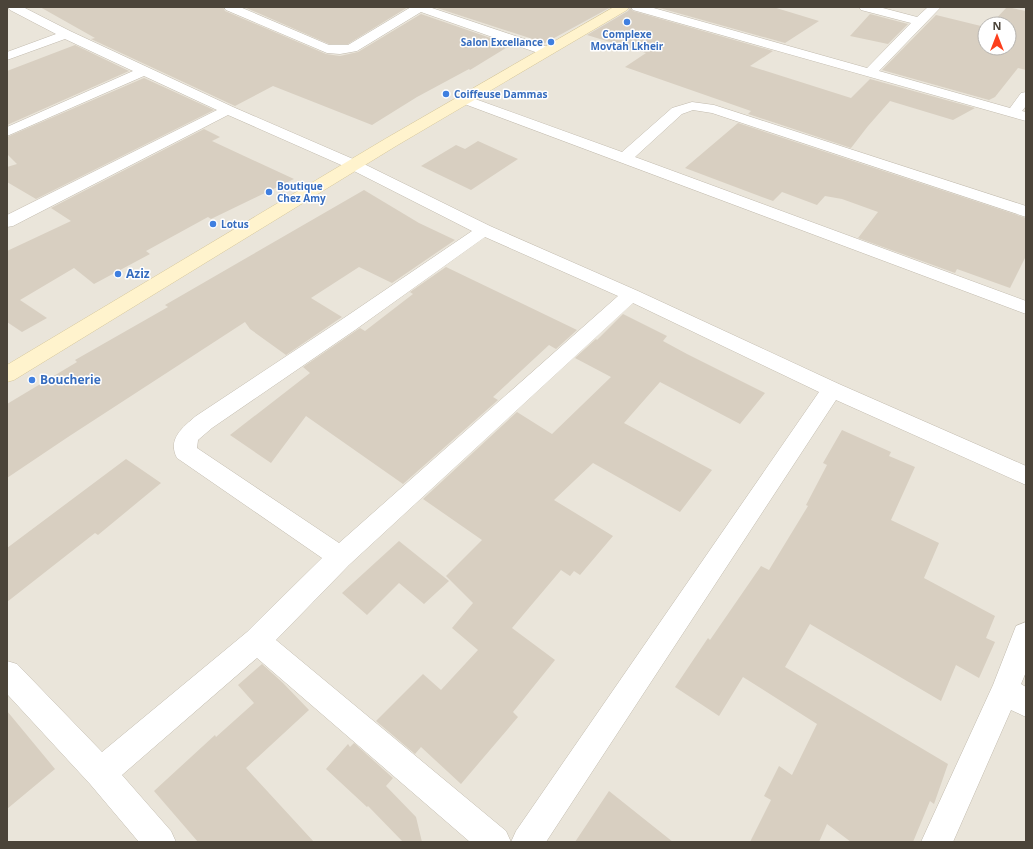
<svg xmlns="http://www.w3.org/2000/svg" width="1033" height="849" font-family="'Open Sans',sans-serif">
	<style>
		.residential { fill: #eae5da; fill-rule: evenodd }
		.building { fill: #d8cfc1 }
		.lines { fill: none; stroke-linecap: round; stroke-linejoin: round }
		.street-casing { stroke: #c2bbae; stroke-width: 1 }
		.secondary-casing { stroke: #d6c79b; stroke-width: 1 }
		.street { fill: #fff; fill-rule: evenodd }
		.secondary { fill: #fff3cd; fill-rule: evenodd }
		.shop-dot { fill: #3f7fe0; stroke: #fff; stroke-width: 1.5 }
		.labels { text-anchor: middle; stroke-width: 3; stroke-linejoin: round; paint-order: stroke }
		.far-shop-label { font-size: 10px; font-weight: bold; fill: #366cbe; stroke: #fff; text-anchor: start }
		.shop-label { font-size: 12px; font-weight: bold; fill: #366cbe; stroke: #fff; text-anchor: start }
	</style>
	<rect width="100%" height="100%" fill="#f6f3ec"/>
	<path class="residential" d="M7,7H1026V842H7ZM985,24H1009V48H985Z"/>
	<path class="building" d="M40,7H223L225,11L326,54L340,56L358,52L421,14L511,45L470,70L469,69L417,97L372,125L273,86L235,106L91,39L95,38Z
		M244,7H408L348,44H329Z
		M434,7H611L545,43Z
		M656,7H773L819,21L785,43Z
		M1007,7L1026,11V70L1018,68L995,97L989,100L882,70L936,15L985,27V48H1009V24H991Z
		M630,8L633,11L773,51L750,66L851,98L870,79L975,108L953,120L890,101L868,126L851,148L748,114L751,111L625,67L646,53L587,35L628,11Z
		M870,14L908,24L888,44L850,36Z
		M75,45L129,71L7,125V71Z
		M144,78L214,110L36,199L7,182V167L17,164L7,154V137Z
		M738,123L1026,218V256L1010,288L957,269L955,273L858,238L878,212L842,199L825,196L817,205L782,192L773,201L685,168Z
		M204,129L220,137L212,141L294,179L211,219L208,217L146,251L150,254L94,284L74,268L20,300L47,318L22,332L7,322V251L71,221L51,208Z
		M478,141L518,159L471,190L421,166L456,145L465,149Z
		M364,190L419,223L455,240L392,283L359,267L311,298L342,317L286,355L250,329L245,322L68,437L7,478V404L77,362L75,360L168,307L165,305Z
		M446,267L577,330L556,349L549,345L493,397L498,400L403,484L306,416L271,463L230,435L310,373L303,367L360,328L365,331L413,294L410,292Z
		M623,314L667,336L663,341L687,354L765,393L740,424L660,382L624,423L712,470L680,512L593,463L554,500L613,536L580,575L574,571L570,576L561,570L512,628L555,660L513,712L518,717L461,784L421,747L415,754L376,721L423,674L441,690L478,650L452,628L473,603L446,576L482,540L423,499L517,412L552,434L611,377L575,358L596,339L597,340Z
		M842,430L891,452L889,456L915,467L891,520L939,543L924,578L995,616L986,638L995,642L979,678L956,665L941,701L810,624L785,667L948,764L934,804L930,801L913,842H851L827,824L819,842H750L771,800L764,796L779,766L792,775L817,724L743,677L719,716L675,687L708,638L710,640L761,566L769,570L808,506L806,505L827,465L823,463Z
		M126,459L161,483L98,535L95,533L7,602V548Z
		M399,541L449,581L424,604L399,583L367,615L342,593Z
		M262,664L283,683L309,710L246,768L314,842H198L154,791L215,735L216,737L254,703L238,685Z
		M7,711L55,769L7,809Z
		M354,743L393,778L386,786L416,817L422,842H403L368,806L367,807L326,769L348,744L350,747Z
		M609,791L673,842H575Z"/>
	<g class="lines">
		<g class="street-casing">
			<path id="street" d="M8,7H23L70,31L233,107L360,162L490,226L638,291L839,384L1026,466V485L836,400L546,842H470L257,658L122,775L171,831L176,842H139L90,784L7,694V661L17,664L102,752L247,632L322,558L177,458C167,439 183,427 196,416L341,320L472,231L348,168L228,115L13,226L7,227V215L217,110L144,76L7,136V127L133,71L65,39L7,60V52L56,34L10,10ZM485,237L618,296L339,543L197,448L198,440L212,428L355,330ZM633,303L819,392L516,831L511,842L506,831L276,640L349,565Z
				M224,7H240L329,45H348L411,7H429L551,48L552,51L551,54H541L421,12L357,51L340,54L327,53L226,10Z
				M631,7H650L867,68L911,23L861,10L859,7H879L917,17L928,7H941L879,71L1010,108L1021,93L1026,92V106L1022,111L1026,112V121L633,10Z
				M464,95L622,152L672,108L692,102L714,105L1026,206V217L712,113L693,110L682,114L635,157L1026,301V314L459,102L457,99L459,96Z
				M1026,622V672L1021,684L1026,687V717L1011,710L953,842H921L993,685L1016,626Z"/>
		</g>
		<g class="secondary-casing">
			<path id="secondary" d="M614,7H629L627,10L396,146L14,380L7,382V365L385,139Z"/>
		</g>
		<use href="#street" class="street"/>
		<use href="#secondary" class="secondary"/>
	</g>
	<g class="shop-dot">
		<circle cx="627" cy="22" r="4"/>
		<circle cx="551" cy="42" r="4"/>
		<circle cx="446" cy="94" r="4"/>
		<circle cx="269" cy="192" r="4"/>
		<circle cx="213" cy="224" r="4"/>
		<circle cx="118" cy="274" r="4"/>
		<circle cx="32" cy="380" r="4"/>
	</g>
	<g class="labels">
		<g class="far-shop-label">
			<text x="627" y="38" text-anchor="middle">Complexe<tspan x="627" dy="12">Movtah Lkheir</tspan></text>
			<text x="543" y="46" text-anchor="end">Salon Excellance</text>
			<text x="454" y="98">Coiffeuse Dammas</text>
			<text x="277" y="190">Boutique<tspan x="277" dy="12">Chez Amy</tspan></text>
			<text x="221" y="228">Lotus</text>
		</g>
		<g class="shop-label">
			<text x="126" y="278">Aziz</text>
			<text x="40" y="384">Boucherie</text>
		</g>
	</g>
	<rect width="1033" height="849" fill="none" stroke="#4b4439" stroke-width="16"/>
	<g transform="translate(997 36)"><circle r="19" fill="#ffffff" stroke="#b7b4b0"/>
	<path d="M0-3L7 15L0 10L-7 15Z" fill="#fc3f1d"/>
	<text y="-6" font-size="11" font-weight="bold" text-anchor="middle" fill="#4b4439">N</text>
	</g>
</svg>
